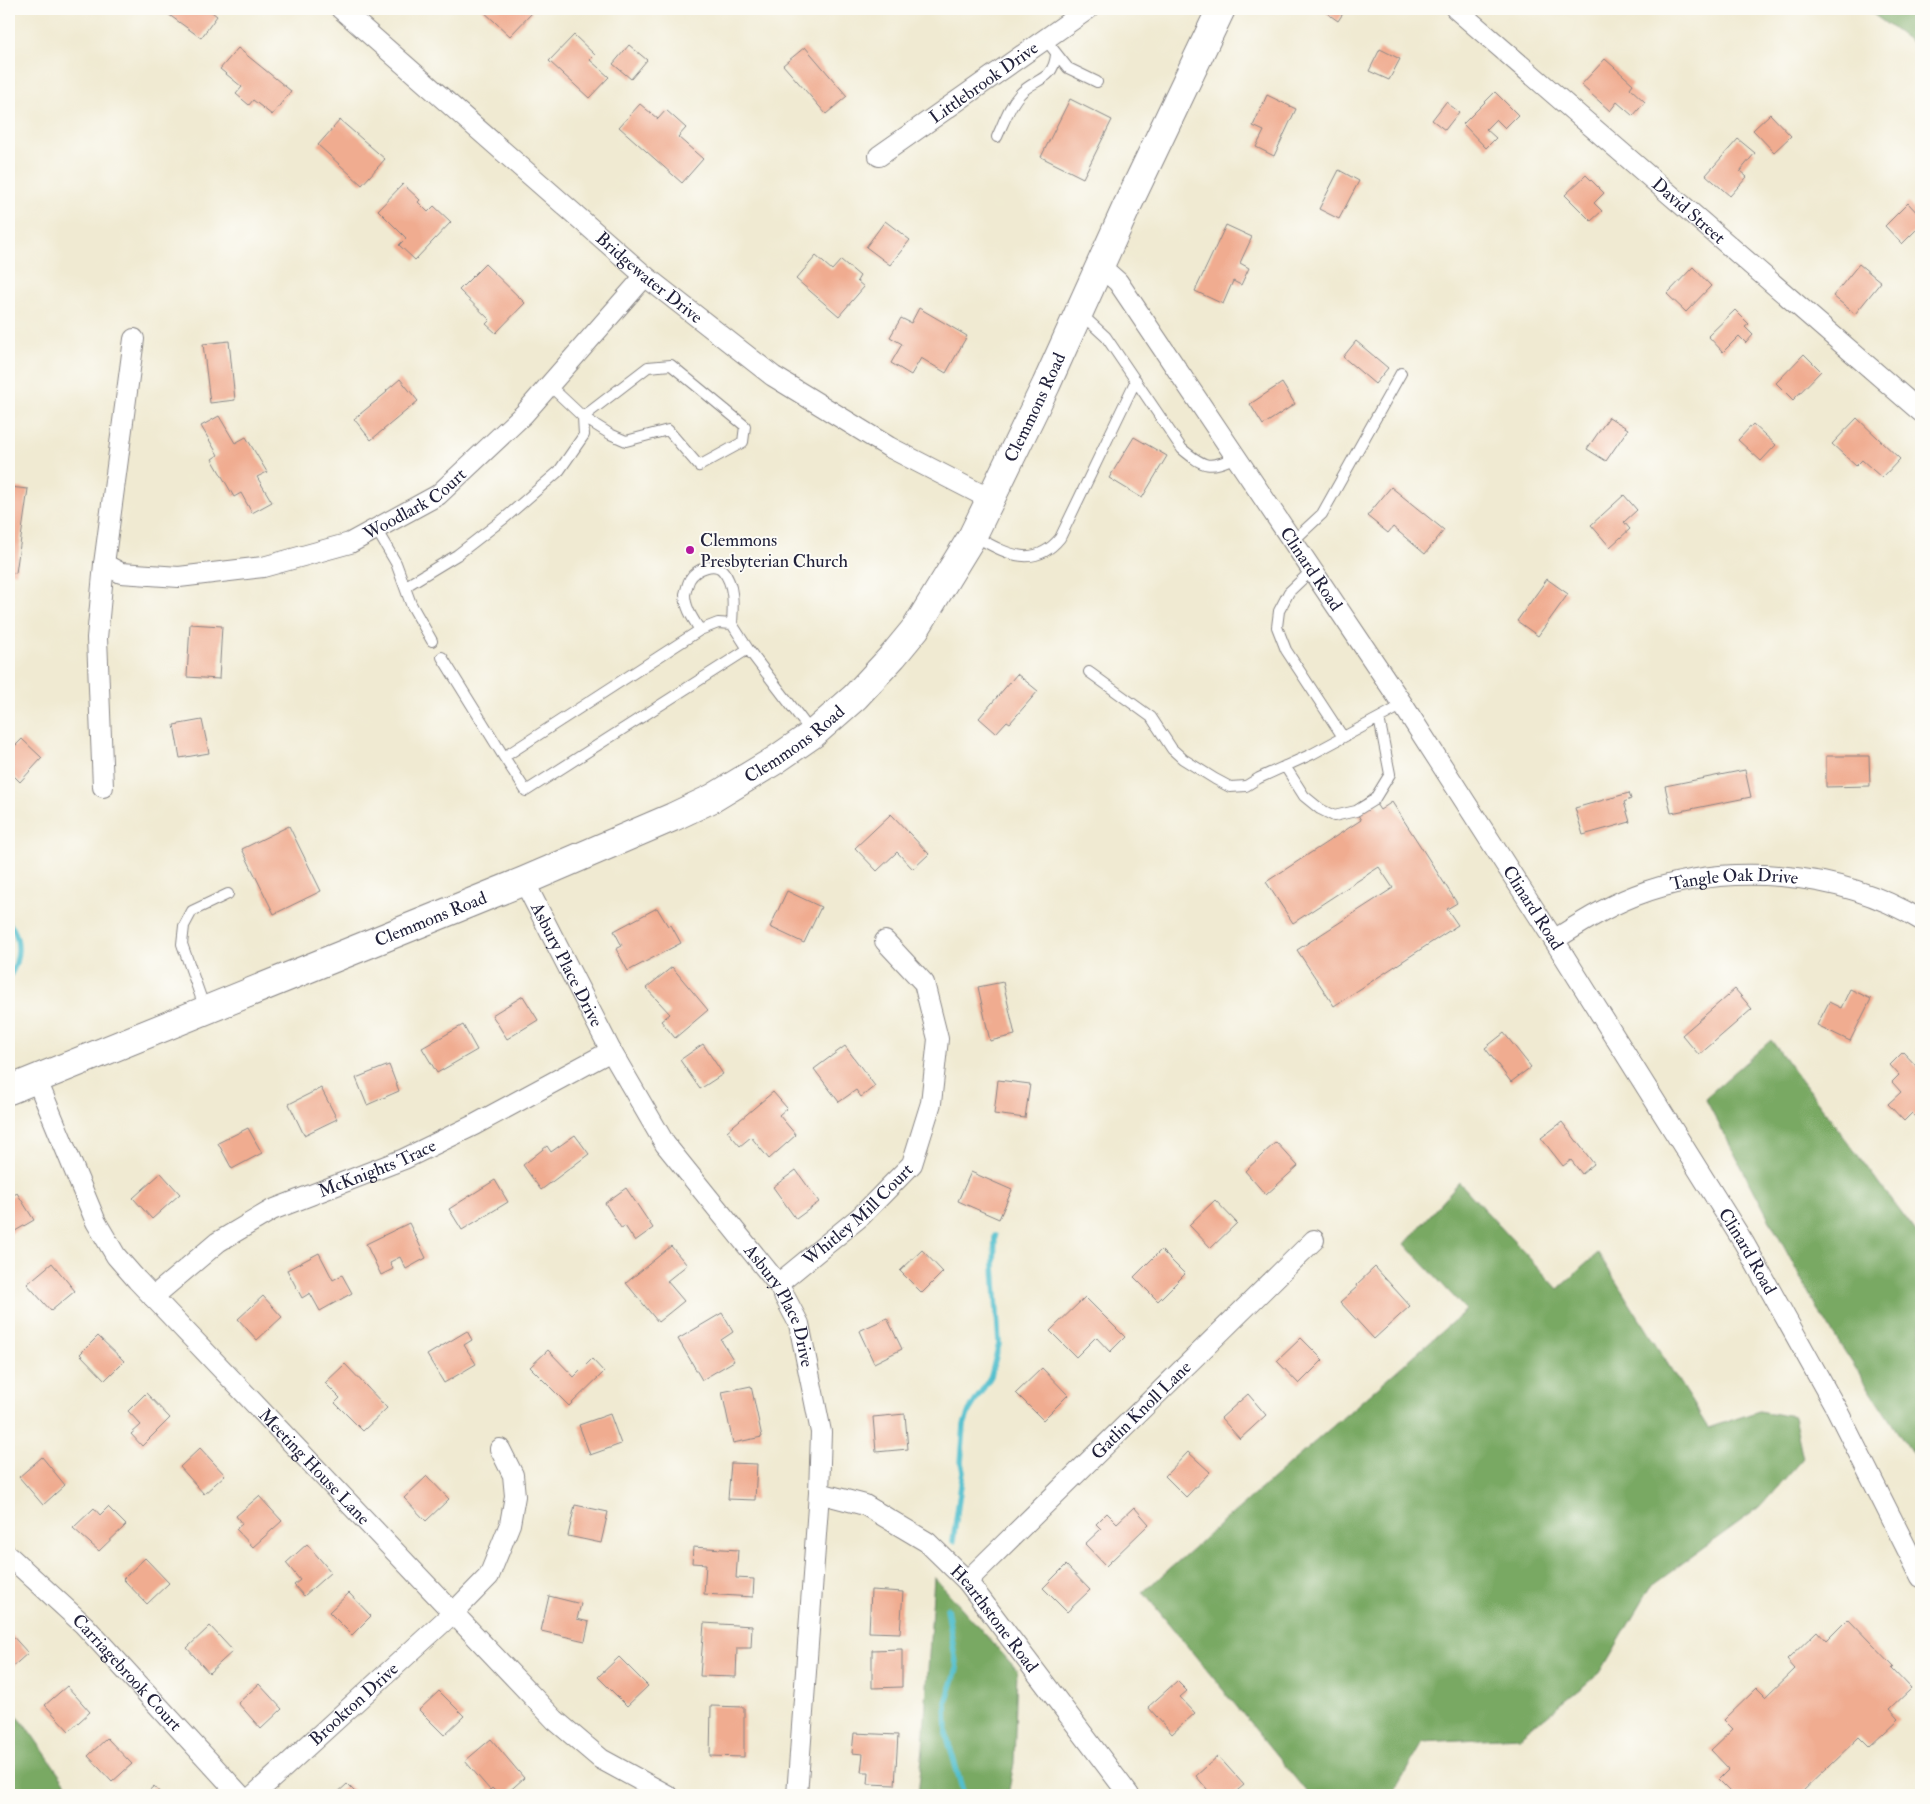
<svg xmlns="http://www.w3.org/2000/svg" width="1930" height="1804" font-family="'IM FELL Double Pica',serif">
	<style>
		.forest { fill: #79a963; stroke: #4e664f }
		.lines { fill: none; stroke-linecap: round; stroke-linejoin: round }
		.stream { stroke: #53bfcd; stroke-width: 5.5 }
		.building { fill: #f0ac90 }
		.service-casing { stroke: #898686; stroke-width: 12 }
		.minor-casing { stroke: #898686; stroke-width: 22 }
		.primary-casing { stroke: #898686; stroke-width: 30 }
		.service { stroke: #fff; stroke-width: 10 }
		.minor { stroke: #fff; stroke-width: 20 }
		.primary { stroke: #fff; stroke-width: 28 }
		.poi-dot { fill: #b5179e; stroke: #fdfcf7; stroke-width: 2 }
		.labels { text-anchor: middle; stroke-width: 4; stroke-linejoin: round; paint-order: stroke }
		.street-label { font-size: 18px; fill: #22223b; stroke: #fdfcf7 }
		.poi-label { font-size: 18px; fill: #22223b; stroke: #fdfcf7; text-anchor: start }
	</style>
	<rect width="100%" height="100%" fill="#fdfcf7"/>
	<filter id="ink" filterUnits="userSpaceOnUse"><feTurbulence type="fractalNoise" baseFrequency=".02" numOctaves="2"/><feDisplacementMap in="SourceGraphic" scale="10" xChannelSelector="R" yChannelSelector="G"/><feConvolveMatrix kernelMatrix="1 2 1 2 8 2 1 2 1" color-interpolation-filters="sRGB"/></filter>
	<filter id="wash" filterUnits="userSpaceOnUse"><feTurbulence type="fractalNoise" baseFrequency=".0096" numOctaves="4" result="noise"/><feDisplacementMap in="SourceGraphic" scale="20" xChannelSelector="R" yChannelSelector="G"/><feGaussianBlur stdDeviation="1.12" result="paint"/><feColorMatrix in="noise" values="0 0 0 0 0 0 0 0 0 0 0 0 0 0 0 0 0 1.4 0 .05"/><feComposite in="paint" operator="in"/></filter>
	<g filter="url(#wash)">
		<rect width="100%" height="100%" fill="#f0ead2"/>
		<path class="forest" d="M1866,9H1921V49Z
			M1771,1040L1921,1239V1468L1817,1309L1705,1098Z
			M1459,1182L1558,1289L1598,1253L1708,1428L1759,1411L1794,1417L1803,1458L1760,1507L1651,1586L1600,1673L1519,1737L1423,1742L1392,1795H1309L1143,1592L1466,1310L1405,1244Z
			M934,1577L1017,1670L1014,1763L1008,1795H918L923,1748Z
			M9,1707L26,1726L74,1795H9Z"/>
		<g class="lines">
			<path class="stream" d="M9,923C22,937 20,961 9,977
				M953,1541L963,1471L961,1463L964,1425L969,1411L991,1376L999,1344L994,1266L995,1236
				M947,1608L957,1669L946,1702L947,1737L964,1795"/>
		</g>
		<g id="blocks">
			<path class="building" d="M161,9H208L217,16L201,38Z
				M481,9H527L532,13L510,36Z
				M1321,9H1346L1338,21Z
				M574,35L595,55L590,60L609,77L589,98L549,61Z
				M629,45L647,60L631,79L613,64Z
				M805,47L847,96L826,114L783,65Z
				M238,48L291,91L272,115L253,100L249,105L236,94L242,87L220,69Z
				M1380,49L1400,59L1389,80L1369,71Z
				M1605,59L1633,84L1630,88L1645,102L1633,116L1617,102L1610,111L1581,85Z
				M1495,92L1518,115L1505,128L1496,119L1486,129L1496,138L1486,148L1463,124Z
				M1267,95L1296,109L1274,156L1256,147L1264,131L1253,126Z
				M1070,99L1112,120L1083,178L1041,157Z
				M1446,102L1459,112L1445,130L1432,120Z
				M640,104L658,119L666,110L686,128L678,137L703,159L682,183L619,127Z
				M1770,114L1791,136L1774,152L1753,130Z
				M340,120L385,159L362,185L318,145Z
				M1738,139L1755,153L1740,171L1747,177L1730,196L1706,175Z
				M1339,170L1359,181L1339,219L1319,209Z
				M1586,175L1604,193L1594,203L1602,211L1591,221L1565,195Z
				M403,184L420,200L418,202L428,212L434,206L451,222L415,260L399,245L406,238L378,210Z
				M1908,203L1921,217V225L1902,244L1885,226Z
				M885,221L910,240L890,265L866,247Z
				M1226,225L1252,237L1240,263L1249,268L1241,285L1233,281L1223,304L1195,291Z
				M816,256L832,270L841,260L860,276L857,281L864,287L839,316L796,279Z
				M485,264L525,303L496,333L486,324L490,320L459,290Z
				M1859,264L1881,282L1855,314L1833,296Z
				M1693,267L1711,286L1686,312L1667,294Z
				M919,308L967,336L946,373L921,358L911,375L891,363L902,344L890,337L901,318L911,323Z
				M1735,310L1749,324L1745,327L1753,335L1746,343L1739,336L1723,352L1708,336Z
				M229,341L235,400L210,403L203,344Z
				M1356,341L1388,368L1375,384L1343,357Z
				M1804,354L1821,371L1793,400L1776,383Z
				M400,379L418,401L371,440L354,419L387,392L386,391Z
				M1282,383L1295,404L1263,425L1250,404Z
				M219,416L235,443L246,437L267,472L257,477L272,502L252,513L241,493L234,497L212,459L218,455L201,426Z
				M1609,417L1628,429L1606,461L1587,449Z
				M1857,418L1900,459L1882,478L1862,460L1856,466L1832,444Z
				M1753,424L1776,445L1761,461L1738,440Z
				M1134,437L1167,456L1142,498L1109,478Z
				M9,487L28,489L16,573L9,572Z
				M1391,487L1444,530L1425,554L1393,527L1388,533L1367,516Z
				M1624,495L1637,510L1624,522L1630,529L1610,547L1591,525Z
				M1547,579L1568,594L1538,636L1517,621Z
				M190,624L222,626L219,679L187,677Z
				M1017,674L1038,691L1010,723L1007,721L996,733L979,718Z
				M202,720L209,753L180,758L174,725Z
				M22,739L42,758L20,782L9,771V742L14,747Z
				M1826,756H1869L1870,786L1826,787Z
				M1745,770L1751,797L1671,813L1665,786Z
				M1629,793L1631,799L1624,802L1630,822L1583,835L1575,808Z
				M1370,795L1380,810L1392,802L1457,903L1447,909L1458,925L1334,1006L1297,950L1393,888L1379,867L1293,923L1266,882L1361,820L1353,807Z
				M891,814L929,854L913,869L897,852L877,871L855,848Z
				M289,826L321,891L274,914L242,849Z
				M787,891L821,907L804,943L770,927Z
				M657,908L668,926L671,925L681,943L628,971L616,949L622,946L614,931Z
				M672,967L708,1010L675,1038L661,1021L670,1014L646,988Z
				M1003,982L1015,1035L990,1041L978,987Z
				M1735,989L1752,1009L1699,1055L1682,1035Z
				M1850,989L1871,999L1850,1041L1817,1025L1829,1002L1841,1008Z
				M523,996L538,1020L507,1039L492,1015Z
				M463,1025L477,1050L437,1073L422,1048Z
				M1504,1033L1531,1067L1511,1082L1485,1048Z
				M703,1044L723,1074L700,1089L680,1060Z
				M845,1046L875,1086L861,1097L856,1090L839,1102L814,1069Z
				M1903,1052L1921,1071V1123L1912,1113L1904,1121L1888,1104L1901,1092L1892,1082L1899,1075L1890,1065Z
				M389,1065L399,1091L367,1105L356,1078Z
				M998,1080L1030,1084L1025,1118L994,1114Z
				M321,1088L337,1119L304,1135L289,1104Z
				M773,1092L787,1108L779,1115L796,1135L769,1159L751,1137L740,1146L727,1131Z
				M1562,1122L1594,1164L1582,1174L1571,1160L1563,1166L1541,1138Z
				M248,1128L262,1153L232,1169L218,1143Z
				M575,1135L589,1154L541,1190L523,1165L547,1146L551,1152Z
				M1276,1142L1298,1166L1266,1195L1245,1171Z
				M796,1170L819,1202L796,1219L773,1187Z
				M971,1172L1012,1190L999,1219L958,1201Z
				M161,1173L180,1194L152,1219L133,1198Z
				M495,1180L508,1202L462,1230L449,1209Z
				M626,1188L653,1228L635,1241L625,1226L621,1228L605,1203Z
				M17,1193L34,1220L10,1234L9,1231V1198Z
				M1215,1200L1237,1223L1211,1248L1189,1225Z
				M409,1223L426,1258L406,1269L400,1257L390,1262L393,1269L381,1275L366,1244Z
				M671,1246L687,1265L667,1281L684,1301L658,1322L626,1283Z
				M922,1250L943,1272L922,1293L900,1271Z
				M1161,1250L1185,1274L1158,1301L1134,1277Z
				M319,1253L333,1280L342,1275L352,1293L320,1311L310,1293L302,1298L287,1270Z
				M52,1263L75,1291L51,1311L27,1284Z
				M1375,1267L1410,1306L1374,1339L1340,1302L1357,1287L1356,1285Z
				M263,1296L282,1317L257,1340L238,1319Z
				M1085,1297L1125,1337L1110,1352L1096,1337L1076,1357L1050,1331Z
				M722,1313L733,1332L721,1340L734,1361L702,1380L678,1339Z
				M887,1318L902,1349L874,1363L859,1331Z
				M467,1331L472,1340L464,1345L476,1364L444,1383L427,1355Z
				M98,1336L124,1361L105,1380L80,1354Z
				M1301,1338L1323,1360L1299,1384L1277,1361Z
				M548,1350L574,1377L592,1359L604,1372L569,1406L530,1367Z
				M345,1364L387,1408L363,1431L335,1403L340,1398L325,1383Z
				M1042,1368L1068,1395L1043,1420L1016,1393Z
				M751,1386L762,1437L733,1443L722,1392Z
				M146,1393L170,1418L142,1446L131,1434L141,1425L128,1411Z
				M1248,1394L1266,1415L1240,1439L1221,1418Z
				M610,1414L621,1444L590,1455L579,1425Z
				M905,1414L908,1449L876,1452L873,1417Z
				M200,1448L225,1475L204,1494L180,1467Z
				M1188,1452L1210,1472L1186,1497L1165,1476Z
				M42,1457L65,1485L43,1505L19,1477Z
				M731,1463L757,1464L755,1500L728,1499Z
				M427,1476L449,1499L426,1521L404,1498Z
				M259,1496L282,1521L253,1547L236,1529L242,1524L236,1516Z
				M575,1505L608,1512L601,1543L568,1536Z
				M108,1507L126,1525L99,1551L73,1528L94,1508L100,1515Z
				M1134,1507L1149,1524L1106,1566L1085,1544L1101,1529L1096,1524L1107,1513L1117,1523Z
				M307,1544L331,1572L304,1596L294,1585L300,1580L286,1563Z
				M693,1547L738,1550L736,1578L754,1579L753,1597L704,1594L706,1564L692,1563Z
				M145,1558L169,1583L147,1604L123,1579Z
				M1066,1565L1090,1590L1067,1612L1043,1588Z
				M871,1590L903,1592L900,1633L869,1632Z
				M349,1593L371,1616L352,1635L329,1612Z
				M549,1596L581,1604L577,1619L589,1622L585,1641L541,1631Z
				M1848,1619L1894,1667L1892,1669L1911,1689L1890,1709L1899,1719L1869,1747L1859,1737L1799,1795H1733L1718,1780L1729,1769L1711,1750L1733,1729L1724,1720L1757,1688L1766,1697L1795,1669L1787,1660L1817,1631L1826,1641Z
				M704,1623L752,1626L751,1648H737L736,1677L700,1676Z
				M210,1626L233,1651L209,1673L187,1648Z
				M9,1632L28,1653L9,1670Z
				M902,1649V1687L872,1688V1650Z
				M619,1657L648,1686L627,1706L598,1677Z
				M1177,1681L1187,1691L1180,1697L1195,1713L1172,1734L1148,1707Z
				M259,1684L282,1709L261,1729L238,1703Z
				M67,1686L90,1712L69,1731L45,1705Z
				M439,1691L464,1716L444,1735L419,1710Z
				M711,1706L744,1707V1757L710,1756Z
				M854,1733L898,1735L895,1785L868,1784L869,1772H861L863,1754L852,1753Z
				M107,1738L132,1764L112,1782L88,1756Z
				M491,1739L524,1778L505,1795H499L492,1788L490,1790L465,1761Z
				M1218,1756L1244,1785L1232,1795H1212L1196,1776Z
				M347,1784L358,1795H335Z
				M154,1786L162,1795H144Z"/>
		</g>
	</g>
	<g filter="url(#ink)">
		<use href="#blocks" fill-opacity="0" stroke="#898686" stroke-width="1"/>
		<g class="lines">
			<g class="service-casing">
				<path id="service" d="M1045,39L1068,68L1097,82
					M997,137C1004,122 1009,106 1020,94C1034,78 1053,82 1056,55
					M1081,314L1106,337L1182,449C1205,468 1209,469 1236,457
					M671,365L745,426L743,442L699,466L668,430L626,441L610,434L583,417L648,367Z
					M376,529L396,563L411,604L432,641
					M974,536C1004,552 1033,571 1060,538L1136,380
					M1293,541L1322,514L1401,373
					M1312,570L1289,592L1279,611L1277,627L1286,650L1343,737
					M406,586L457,555L506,517L559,471L584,435L583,417L549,385
					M700,630C693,619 685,608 685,594C686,591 688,582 690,579C696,569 715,561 723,571C735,585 733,607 732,624
					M442,657L504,757L700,630L718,623L732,624L748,649L812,733
					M1089,672L1151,717L1172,749L1183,759L1215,779L1230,787L1246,786L1259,778L1312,754L1403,705
					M504,757L526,791L748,649
					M1285,766L1304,796L1320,809L1334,816L1356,811L1374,800L1390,774L1379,718
					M205,1009L182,944L184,926L192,911L228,894"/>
			</g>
			<g class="minor-casing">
				<g id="minor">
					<path id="s1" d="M341,9L645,276L773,376L889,447L992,500"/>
					<path id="s2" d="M1456,9L1921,412"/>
					<path id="s3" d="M879,156L1088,9"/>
					<path id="s4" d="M1100,266L1118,282L1403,705L1554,940L1744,1243L1837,1410L1921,1577"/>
					<path id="s5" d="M104,564L121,573L179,577L263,567L350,543L438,495L524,414L645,276"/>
					<path d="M103,787L97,638L104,564L134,339"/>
					<path id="s6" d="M524,881L611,1051L665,1144L778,1284L799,1324L821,1432L819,1493L797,1795"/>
					<path id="s7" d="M1554,940C1579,924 1606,907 1634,896C1724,861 1839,870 1921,920"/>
					<path id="s8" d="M36,1078L96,1222L116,1256L137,1280L555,1720L601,1759L667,1795"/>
					<path id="s9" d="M778,1284L861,1216L912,1164L931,1103L938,1039L924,983L885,941"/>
					<path id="s10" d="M153,1297L218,1242L272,1210L404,1159L474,1125L611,1051"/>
					<path id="s11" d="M819,1493L865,1505L927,1542L967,1581L1129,1795"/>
					<path id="s12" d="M9,1556L84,1625L240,1795"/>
					<path id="s13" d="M967,1581L1314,1240"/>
					<path id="s14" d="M254,1795L453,1613L489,1576L510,1524L515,1496L513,1475L500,1449"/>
				</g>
			</g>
			<g class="primary-casing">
				<g id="primary">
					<path id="s15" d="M9,1090L524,881L673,817L713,798L774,761L813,734L855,697L893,656L916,628L973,535L1046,385L1127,206L1221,9"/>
				</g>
			</g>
			<use href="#service" class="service"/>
			<use href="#minor" class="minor"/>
			<use href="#primary" class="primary"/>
		</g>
	</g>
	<circle class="poi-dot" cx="690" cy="550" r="5"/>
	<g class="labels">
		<g class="street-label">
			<text dy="6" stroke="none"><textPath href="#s3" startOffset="128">Littlebrook Drive</textPath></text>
			<text dy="6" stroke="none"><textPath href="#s2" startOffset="308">David Street</textPath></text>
			<text dy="6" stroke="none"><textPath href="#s1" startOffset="409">Bridgewater Drive</textPath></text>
			<text dy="6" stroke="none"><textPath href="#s15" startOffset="1280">Clemmons Road</textPath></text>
			<text dy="6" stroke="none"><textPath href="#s5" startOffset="328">Woodlark Court</textPath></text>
			<text dy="6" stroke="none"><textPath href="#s4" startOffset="370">Clinard Road</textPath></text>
			<text dy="6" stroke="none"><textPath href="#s15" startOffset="860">Clemmons Road</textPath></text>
			<text dy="6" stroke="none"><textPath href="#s7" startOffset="194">Tangle Oak Drive</textPath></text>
			<text dy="6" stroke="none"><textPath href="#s4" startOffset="775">Clinard Road</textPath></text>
			<text dy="6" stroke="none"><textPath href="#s15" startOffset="455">Clemmons Road</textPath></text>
			<text dy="6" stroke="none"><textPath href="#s6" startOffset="94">Asbury Place Drive</textPath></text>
			<text dy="6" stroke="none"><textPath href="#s10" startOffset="261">McKnights Trace</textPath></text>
			<text dy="6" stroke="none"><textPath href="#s9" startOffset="106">Whitley Mill Court</textPath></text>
			<text dy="6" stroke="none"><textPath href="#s4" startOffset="1180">Clinard Road</textPath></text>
			<text dy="6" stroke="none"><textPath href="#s6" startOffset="499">Asbury Place Drive</textPath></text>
			<text dy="6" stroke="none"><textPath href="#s13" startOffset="244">Gatlin Knoll Lane</textPath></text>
			<text dy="6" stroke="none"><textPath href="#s8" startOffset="485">Meeting House Lane</textPath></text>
			<text dy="6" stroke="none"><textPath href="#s11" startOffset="222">Hearthstone Road</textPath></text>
			<text dy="6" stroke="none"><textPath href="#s12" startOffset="166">Carriagebrook Court</textPath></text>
			<text dy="6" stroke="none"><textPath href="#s14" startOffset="135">Brookton Drive</textPath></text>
		</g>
		<g class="poi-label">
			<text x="700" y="546">Clemmons<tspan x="700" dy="21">Presbyterian Church</tspan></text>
		</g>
	</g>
	<rect width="1930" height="1804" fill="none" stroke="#fdfcf7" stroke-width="30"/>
</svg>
